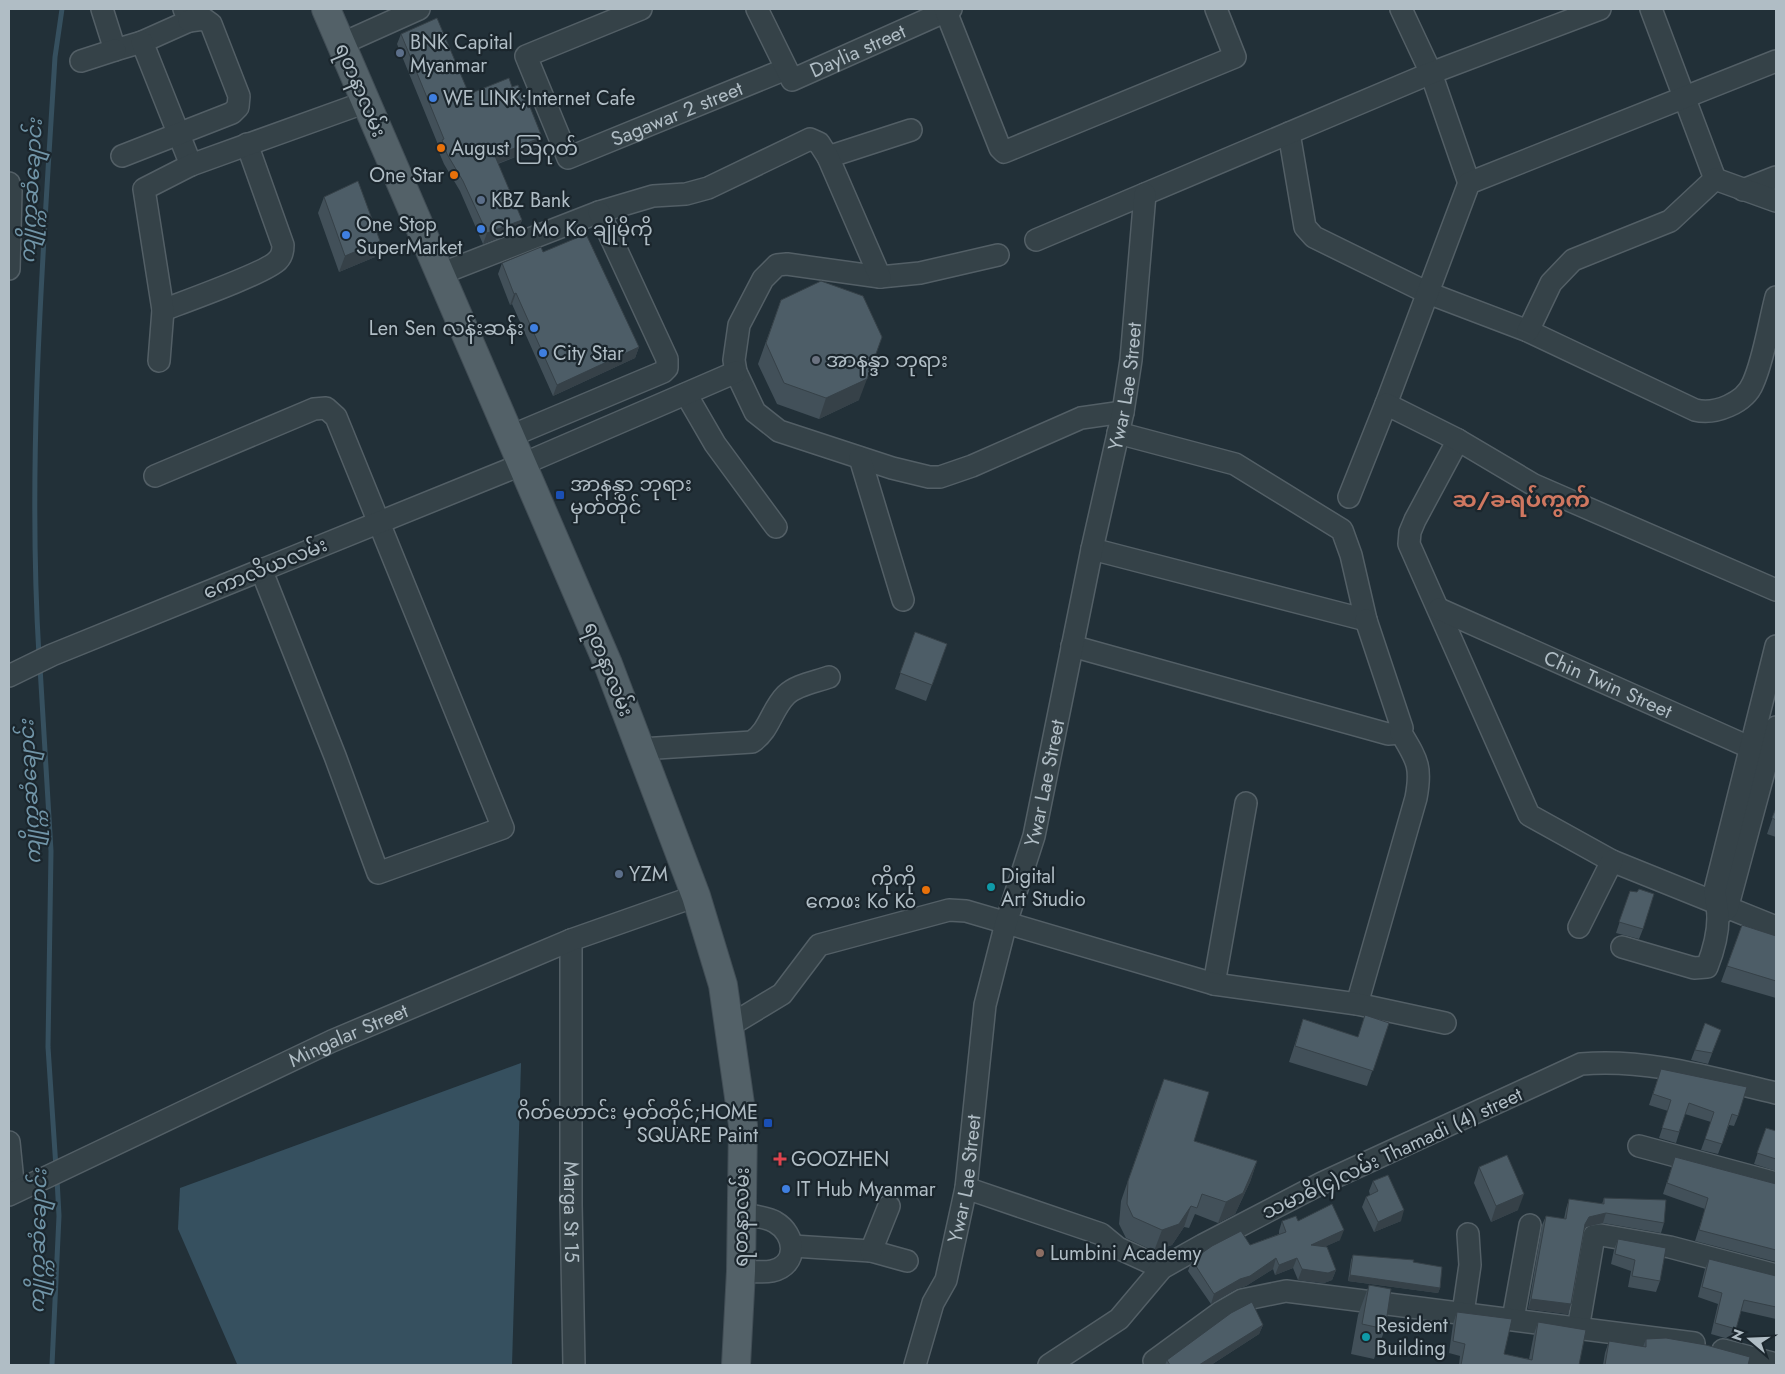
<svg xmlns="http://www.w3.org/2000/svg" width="1785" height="1374" font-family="Jost,'Noto Sans Myanmar',sans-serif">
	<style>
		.water { fill: #36505f }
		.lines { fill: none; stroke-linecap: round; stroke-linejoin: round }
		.stream { stroke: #36505f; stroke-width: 5 }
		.minor-casing { stroke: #535f66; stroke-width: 24 }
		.major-casing { stroke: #414d55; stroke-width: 30 }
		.minor { stroke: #354248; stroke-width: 21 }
		.major { stroke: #536168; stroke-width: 28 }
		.wall { fill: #425059 }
		.shaded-wall { fill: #364148 }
		.building { fill: #4d5d67; stroke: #364148 }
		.service-dot { fill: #5c6f8a; stroke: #1b262d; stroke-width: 2 }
		.shop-dot { fill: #3f7fe0; stroke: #1b262d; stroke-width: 2 }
		.food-dot { fill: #e8710a; stroke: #1b262d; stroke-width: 2 }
		.worship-dot { fill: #6b7280; stroke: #1b262d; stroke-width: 2 }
		.transit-dot { fill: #1a4fb4; stroke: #1b262d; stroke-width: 2 }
		.culture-dot { fill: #0f9aa8; stroke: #1b262d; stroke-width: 2 }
		.health-dot { fill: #e0444e; stroke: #1b262d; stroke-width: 2 }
		.education-dot { fill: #8d6e63; stroke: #1b262d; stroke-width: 2 }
		.labels { text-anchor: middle; stroke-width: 4.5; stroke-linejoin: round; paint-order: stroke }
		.poi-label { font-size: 20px; fill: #b0bdc5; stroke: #1b262d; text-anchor: start }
		.street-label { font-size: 20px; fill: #b0bdc5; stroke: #1b262d }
		.water-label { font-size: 21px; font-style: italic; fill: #7195a8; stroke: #1b262d }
		.quarter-label { font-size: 22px; font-weight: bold; fill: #cf7760; stroke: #1b262d }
	</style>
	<rect width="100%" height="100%" fill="#223038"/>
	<path class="water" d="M521,1063L512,1365L237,1364L178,1229L180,1188Z"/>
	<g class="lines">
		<path class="stream" d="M39,656C27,456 43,256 55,57L62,9
			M40,667L51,851L48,1047L56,1168
			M52,1365L59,1216L57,1179"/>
		<g class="minor-casing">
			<g id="minor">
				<path d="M102,9L115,50L142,42L189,21L184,9"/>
				<path id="s1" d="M641,9L526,56L568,158L786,69"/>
				<path id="s2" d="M757,9L792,80L951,9"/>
				<path d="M945,9L1000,148L1004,152L1235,57L1216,9"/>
				<path d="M1401,9L1431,73L1469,183"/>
				<path d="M1651,9L1715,179"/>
				<path d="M142,42L191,165"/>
				<path d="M341,44L419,9"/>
				<path d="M81,61L115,50"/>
				<path d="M1289,133L1305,227L1314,237L1428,293L1528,331L1695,410C1715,415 1745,403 1753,383C1764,359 1769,323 1776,297"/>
				<path d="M122,156L232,113L238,107L239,96L211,24L204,19L189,21"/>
				<path d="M828,157L911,130"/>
				<path d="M9,183L11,191L9,269"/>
				<path d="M1743,190L1776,177"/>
				<path d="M1036,240L1431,73L1600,9"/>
				<path d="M998,255L920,273L880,277L787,264L777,265L763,279L739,325L734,360L736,372L755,412L779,431L892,468L929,477H940L972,466L1081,418L1123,412"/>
				<path d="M440,274L599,212L653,196L686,194L708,188L810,139L819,143L828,157L880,277"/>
				<path d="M163,310C184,302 268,272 278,260C282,256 283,250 283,245L247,144"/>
				<path d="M1528,331L1551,283L1573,260L1670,221L1715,179L1776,201"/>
				<path d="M159,361L163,310L144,189L191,165L366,102"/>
				<path d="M686,394L715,444L776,527"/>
				<path d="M1386,404L1469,183L1776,61"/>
				<path d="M511,436L663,372L667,368V359L599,212"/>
				<path d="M1458,440L1415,520L1410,532L1409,544L1529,815L1612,861L1776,927"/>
				<path d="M860,458L903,600"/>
				<path d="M155,476L314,409L326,408L336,417L503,828L378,873L335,756L261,569"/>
				<path d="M1349,497L1386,404L1458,440L1534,485L1776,590"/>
				<path d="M1092,549L1366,620L1351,555L1342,530L1235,464L1118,433"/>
				<path id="s3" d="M1439,609L1776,759"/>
				<path d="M1072,646L1388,734L1401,733"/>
				<path d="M9,676L52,655L523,464L736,372"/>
				<path d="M641,749L752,742C770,730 771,710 786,695C796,685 815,682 829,677"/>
				<path d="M1718,916L1727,909L1776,727"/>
				<path d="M1579,927L1612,861"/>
				<path id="s4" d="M571,940V1204L574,1365"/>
				<path d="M1622,947L1694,968L1707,967C1713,952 1718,933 1718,917C1718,908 1715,899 1715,890L1776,646"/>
				<path d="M1214,984L1246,803"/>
				<path d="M1357,1004L1416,798C1422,766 1417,760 1401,733L1402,728L1366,620"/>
				<path d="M729,1026L782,994L819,945L949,910L966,911L1214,984L1357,1004L1445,1023"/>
				<path d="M9,1142L14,1192"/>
				<path d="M1639,1146L1776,1183"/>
				<path d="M966,1188L1101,1234L1118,1248L1162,1268"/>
				<path id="s5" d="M9,1195L332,1041L571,940L696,896"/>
				<path d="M793,1246L871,1251L907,1261"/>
				<path d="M871,1251L889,1206"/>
				<path d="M741,1271C751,1271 762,1273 772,1271C799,1265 796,1234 775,1222C767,1217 752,1216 742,1214"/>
				<path d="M1463,1313L1470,1265L1468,1234"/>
				<path d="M1513,1319L1530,1225"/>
				<path d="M1578,1329L1594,1236L1601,1235L1670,1247L1776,1275"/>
				<path d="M1723,1350L1776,1364"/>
				<path d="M1154,1361L1221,1312L1242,1300L1286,1291L1694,1343"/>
				<path id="s6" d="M915,1365L933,1303L946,1280L966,1188L985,1005L1006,923L1034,836L1092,549L1123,412L1131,360L1145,194"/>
				<path d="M1049,1365L1119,1319L1162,1268L1203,1245L1322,1183L1581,1064C1647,1058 1712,1078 1776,1093"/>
			</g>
		</g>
		<g class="major-casing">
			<path id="major" d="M326,9L608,664L696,896L723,985L743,1125L741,1271L736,1365"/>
		</g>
		<use href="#minor" class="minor"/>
		<use href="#major" class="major"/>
	</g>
	<path class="wall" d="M401,34L469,94L512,87L528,108L542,137L538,148L498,164L522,220L518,230L483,244L460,191L444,164L438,150L439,147L397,44Z
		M324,197L375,257L339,272L318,213Z
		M543,252L639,347L635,358L553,396L512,304L510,305L498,274L502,263Z
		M781,300L859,400L819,419L777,404L758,364Z
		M915,632L947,644L926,701L895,689Z
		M1776,808V837L1767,834Z
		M1630,891L1643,929L1639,939L1616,933Z
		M1742,925L1776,936V998L1721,982Z
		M1303,1019L1357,1037L1389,1023L1367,1086L1289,1062Z
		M1705,1023L1721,1030L1708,1064L1691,1060Z
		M1661,1069L1738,1116L1734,1126L1729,1125L1718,1154L1701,1150L1711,1122L1685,1114L1676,1143L1659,1138L1668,1111L1649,1105Z
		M1156,1099L1194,1141L1257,1161L1250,1182L1235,1214L1218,1223L1195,1214L1189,1228L1184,1227L1172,1245L1154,1251L1126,1238L1119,1224L1121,1201Z
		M1766,1128L1776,1131V1171L1754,1164Z
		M1675,1157L1776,1184V1262L1695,1241L1705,1209L1663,1194Z
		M1479,1167L1518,1210L1491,1222L1474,1183Z
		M1373,1181L1401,1221L1374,1232L1362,1207L1366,1197L1370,1195L1369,1191Z
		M1604,1198L1664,1223L1661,1233L1603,1223L1586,1227L1584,1229L1571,1304L1568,1314L1528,1309L1542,1225L1546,1216L1564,1219L1566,1209L1569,1199L1602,1204Z
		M1282,1221H1298L1340,1240L1326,1246L1336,1270L1332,1280L1324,1283L1298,1280L1293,1268L1275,1275L1273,1269L1246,1286L1236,1289L1211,1304L1188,1271L1192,1260L1250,1245L1279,1234V1231Z
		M1618,1239L1660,1281L1656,1292L1628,1287L1631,1271L1611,1264L1614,1250Z
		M1353,1255L1413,1262L1440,1288L1438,1293L1348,1281L1351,1260Z
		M1709,1259L1776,1276V1319L1741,1311L1736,1329L1732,1340L1711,1334L1718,1304L1698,1297L1705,1269Z
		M1369,1285L1385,1329L1374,1359L1351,1354L1358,1315Z
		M1457,1312L1504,1354L1529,1359L1534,1334L1538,1322L1579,1365H1459L1460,1356L1449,1353L1453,1324Z
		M1263,1325L1259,1334L1211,1365H1165L1167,1360Z
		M1646,1339L1748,1365H1603L1605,1353L1609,1341L1643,1347Z"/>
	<path class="shaded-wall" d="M542,137L538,148L491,166L495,156Z
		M522,220L518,230L483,244L487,233Z
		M380,241L375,257L339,272L345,256Z
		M516,293L512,304L510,305L514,294Z
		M639,347L635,358L553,396L557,385Z
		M867,379L859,400L819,419L826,398Z
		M1257,1161L1250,1182L1235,1214L1218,1223L1226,1202Z
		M1524,1194L1518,1210L1491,1222L1496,1206Z
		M1191,1206L1184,1227L1172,1245L1154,1251L1162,1230Z
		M1404,1210L1401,1221L1374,1232L1378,1222Z
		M1606,1213L1603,1223L1586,1227L1582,1234L1585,1224L1589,1217Z
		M1344,1230L1340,1240L1307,1255L1311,1245Z
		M1276,1258L1273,1269L1246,1286L1236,1289L1211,1304L1214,1294Z
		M1297,1258L1293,1268L1275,1275L1279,1265Z
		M1302,1269L1336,1270L1332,1280L1324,1283L1298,1280Z
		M1350,1275L1440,1288L1438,1293L1348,1281Z
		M1531,1299L1571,1304L1568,1314L1528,1309Z
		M1263,1325L1259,1334L1211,1365H1199Z"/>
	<path class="building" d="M437,18L469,94L509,78L512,87L518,85L528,108L530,107L542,137L495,156L522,220L487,233L463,181L447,154L442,140L444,139L401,34Z
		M358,181L380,241L345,256L324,197Z
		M586,234L639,347L557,385L516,293L514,294L502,263L541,247L543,252Z
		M821,281L863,296L882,337L867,379L826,398L784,383L766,343L781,300Z
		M915,632L947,644L932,685L900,673Z
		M1776,808V820L1772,818Z
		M1639,889L1654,894L1643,929L1619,922L1630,891L1637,892Z
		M1742,925L1776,936V981L1727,966Z
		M1365,1015L1389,1023L1373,1071L1295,1046L1303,1019L1358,1037Z
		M1705,1023L1721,1030L1712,1053L1695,1050Z
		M1661,1069L1747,1087L1738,1116L1732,1114L1722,1144L1705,1139L1714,1112L1689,1103L1679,1132L1662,1128L1671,1100L1653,1094Z
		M1164,1079L1209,1092L1194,1141L1257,1161L1243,1193L1226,1202L1202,1194L1197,1208L1191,1206L1179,1224L1162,1230L1133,1217L1127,1204L1128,1181Z
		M1766,1128L1776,1131V1159L1757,1153Z
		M1507,1155L1524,1194L1496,1206L1479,1167Z
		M1675,1157L1776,1184V1250L1699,1230L1708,1198L1667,1183Z
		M1388,1175L1404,1210L1378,1222L1366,1197L1378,1191L1373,1181Z
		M1604,1198L1666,1200L1664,1223L1606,1213L1589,1217L1585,1224L1571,1304L1531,1299L1546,1216L1566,1219L1569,1199L1604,1204Z
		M1332,1204L1344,1230L1311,1245L1327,1247L1336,1270L1328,1273L1302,1269L1297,1258L1279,1265L1276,1258L1250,1276L1240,1279L1214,1294L1192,1260L1212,1246L1241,1231L1250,1245L1286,1232L1282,1221L1296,1216L1298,1221Z
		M1618,1239L1666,1248L1660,1281L1632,1276L1635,1260L1615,1254Z
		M1353,1255L1414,1260L1413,1262L1442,1267L1440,1288L1350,1275Z
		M1709,1259L1776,1276V1307L1744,1300L1736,1329L1715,1323L1722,1293L1702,1287Z
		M1369,1285L1391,1289L1385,1329L1362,1324Z
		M1252,1302L1263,1325L1199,1365H1170L1167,1360L1231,1313Z
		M1457,1312L1512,1319L1504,1354L1532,1360L1538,1322L1586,1330L1579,1365H1461L1465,1344L1453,1341Z
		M1666,1338L1706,1345L1750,1357L1748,1365H1605L1609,1341L1646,1347V1339Z"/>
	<g class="service-dot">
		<circle cx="400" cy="53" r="5"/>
		<circle cx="481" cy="200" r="5"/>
		<circle cx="619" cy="874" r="5"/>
	</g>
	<g class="shop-dot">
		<circle cx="433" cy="98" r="5"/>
		<circle cx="481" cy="229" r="5"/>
		<circle cx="346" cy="235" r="5"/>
		<circle cx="534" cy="328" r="5"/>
		<circle cx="543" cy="353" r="5"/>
		<circle cx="786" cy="1189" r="5"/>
	</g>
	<g class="food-dot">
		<circle cx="441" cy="148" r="5"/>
		<circle cx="454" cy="175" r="5"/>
		<circle cx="926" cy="890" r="5"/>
	</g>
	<circle class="worship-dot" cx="816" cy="360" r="5"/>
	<g class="transit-dot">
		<rect x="555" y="490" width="10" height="10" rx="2.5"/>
		<rect x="763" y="1118" width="10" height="10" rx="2.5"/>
	</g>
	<g class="culture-dot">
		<circle cx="991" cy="887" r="5"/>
		<circle cx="1366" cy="1337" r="5"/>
	</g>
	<path class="health-dot" d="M777.5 1151.5h5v5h5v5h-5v5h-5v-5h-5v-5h5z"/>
	<circle class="education-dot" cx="1040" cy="1253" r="5"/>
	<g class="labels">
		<g class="poi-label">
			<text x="410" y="49">BNK Capital<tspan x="410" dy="23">Myanmar</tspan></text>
			<text x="443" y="105">WE LINK;Internet Cafe</text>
			<text x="451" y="155">August သြဂုတ်</text>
			<text x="444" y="182" text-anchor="end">One Star</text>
			<text x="491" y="207">KBZ Bank</text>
			<text x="356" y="231">One Stop<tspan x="356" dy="23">SuperMarket</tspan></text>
			<text x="491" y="236">Cho Mo Ko ချိုမိုကို</text>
			<text x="524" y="335" text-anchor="end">Len Sen လန်းဆန်း</text>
			<text x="553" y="360">City Star</text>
			<text x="826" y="367">အာနန္ဒာ ဘုရား</text>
			<text x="570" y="491">အာနန္ဒာ ဘုရား<tspan x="570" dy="23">မှတ်တိုင်</tspan></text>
			<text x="629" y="881">YZM</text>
			<text x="1001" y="883">Digital<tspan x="1001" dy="23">Art Studio</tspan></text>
			<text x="916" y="885" text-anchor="end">ကိုကို<tspan x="916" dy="23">ကေဖး Ko Ko</tspan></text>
			<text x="758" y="1119" text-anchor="end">ဂိတ်ဟောင်း မှတ်တိုင်;HOME<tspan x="758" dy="23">SQUARE Paint</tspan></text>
			<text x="791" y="1166">GOOZHEN</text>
			<text x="796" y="1196">IT Hub Myanmar</text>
			<text x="1050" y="1260">Lumbini Academy</text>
			<text x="1376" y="1332">Resident<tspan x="1376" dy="23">Building</tspan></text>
		</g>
		<g class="street-label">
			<text dy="7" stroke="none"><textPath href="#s2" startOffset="151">Daylia street</textPath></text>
			<text transform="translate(361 90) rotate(67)" y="7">ရတနာလမ်း</text>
			<text dy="7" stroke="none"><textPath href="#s1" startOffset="352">Sagawar 2 street</textPath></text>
			<text dy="7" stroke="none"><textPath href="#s6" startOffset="1004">Ywar Lae Street</textPath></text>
			<text transform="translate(265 568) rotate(-22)" y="7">ကောလိယလမ်း</text>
			<text transform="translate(609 669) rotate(68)" y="7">ရတနာလမ်း</text>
			<text dy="7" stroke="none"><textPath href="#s3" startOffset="185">Chin Twin Street</textPath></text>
			<text dy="7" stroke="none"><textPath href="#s6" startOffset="599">Ywar Lae Street</textPath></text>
			<text dy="7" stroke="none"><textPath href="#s5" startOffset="375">Mingalar Street</textPath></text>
			<text transform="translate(1392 1153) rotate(-25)" y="7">သမာဓိ(၄)လမ်း Thamadi (4) street</text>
			<text dy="7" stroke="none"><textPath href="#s6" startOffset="194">Ywar Lae Street</textPath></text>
			<text dy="7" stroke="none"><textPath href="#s4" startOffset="272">Marga St 15</textPath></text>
			<text transform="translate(741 1217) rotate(-89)" y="7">ရတနာလမ်း</text>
		</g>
		<g class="water-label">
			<text transform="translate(31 191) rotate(-87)" y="7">ကျိုက္ကဆံချောင်း</text>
			<text transform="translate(30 792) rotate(-93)" y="7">ကျိုက္ကဆံချောင်း</text>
			<text transform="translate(38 1241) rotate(-89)" y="7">ကျိုက္ကဆံချောင်း</text>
		</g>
		<g class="quarter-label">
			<text x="1521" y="507">ဆ/ခ-ရပ်ကွက်</text>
		</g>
	</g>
	<rect width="1785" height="1374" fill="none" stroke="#b0bdc5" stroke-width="20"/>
	<g transform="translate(1750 1339) rotate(289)" stroke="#1b262d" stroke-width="4" paint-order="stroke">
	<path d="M0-4L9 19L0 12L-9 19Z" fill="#b0bdc5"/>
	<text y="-8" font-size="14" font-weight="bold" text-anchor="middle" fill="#b0bdc5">N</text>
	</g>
</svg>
